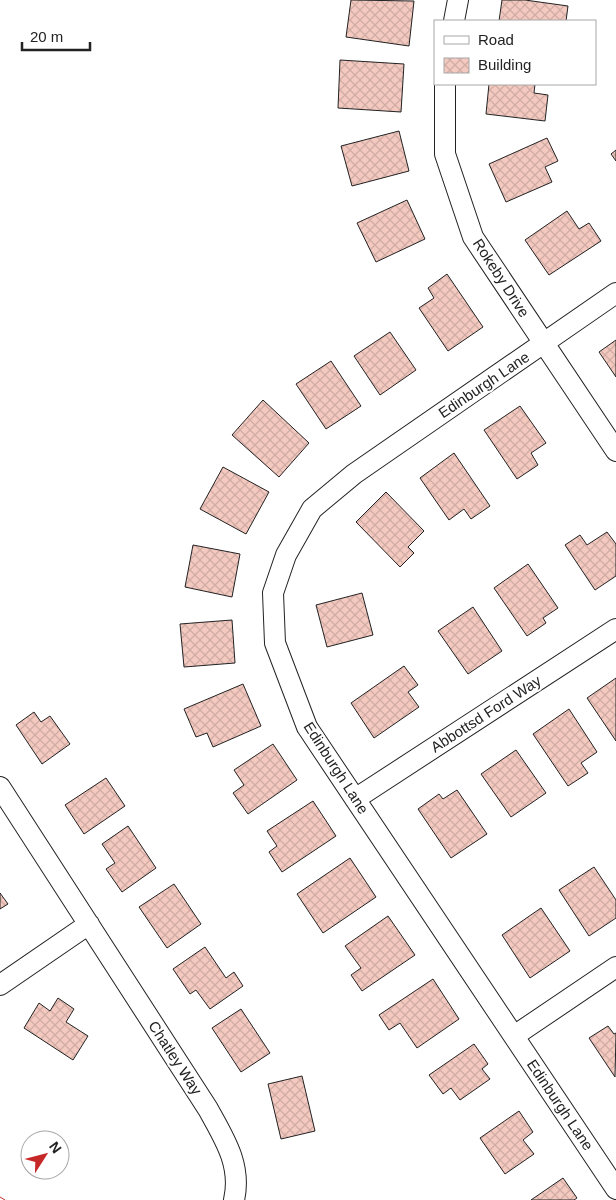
<svg xmlns="http://www.w3.org/2000/svg" width="616" height="1200" font-family="Arial,sans-serif">
	<style>
		.building { fill: url(#building-cross-hatch); stroke: #222 }
		.lines { fill: none; stroke-linecap: round; stroke-linejoin: round }
		.street-casing { stroke: #222; stroke-width: 22 }
		.street { stroke: #fff; stroke-width: 20 }
		.power { stroke: #c62828; stroke-width: 1; stroke-dasharray: 18 4 2.5 4; stroke-linecap: butt }
		.labels { text-anchor: middle; stroke-width: 4; stroke-linejoin: round; paint-order: stroke }
		.street-label { font-size: 15px; fill: #222; stroke: #fff }
	</style>
	<defs>
		<pattern id="building-cross-hatch" width="8" height="8" patternUnits="userSpaceOnUse" patternTransform="scale(1.25)"><rect width="8" height="8" fill="#f3c9c0"/><path d="M0 0l8 8M0 8l8-8" fill="none" stroke="#d0aca5"/></pattern>
	</defs>
	<rect width="100%" height="100%" fill="#fff"/>
	<path class="building" d="M351,0L414,1L409,46L346,37Z
		M502,0H525L568,6L566,21H499Z
		M340,60L404,64L401,112L338,108Z
		M489,84H535L534,93L548,95L545,121L486,114Z
		M399,131L409,171L352,186L341,146Z
		M547,138L558,161L545,167L552,182L506,202L489,164Z
		M616,150V161L611,154Z
		M407,200L425,239L376,262L357,223Z
		M567,211L579,229L589,223L601,241L549,275L525,240Z
		M447,274L483,327L448,351L419,308L434,298L428,288Z
		M390,332L416,370L380,395L354,356Z
		M616,340V377L599,352Z
		M331,361L361,406L326,429L296,384Z
		M263,400L309,443L279,477L232,435Z
		M520,406L546,443L531,453L538,465L517,479L484,430Z
		M454,453L490,506L471,519L464,509L449,520L420,478Z
		M223,467L269,492L246,534L200,509Z
		M386,492L424,531L408,547L414,553L400,567L356,522Z
		M607,532L616,544V576L595,590L565,545L580,535L587,545Z
		M193,545L240,554L232,597L185,587Z
		M528,564L558,608L543,618L546,623L527,636L494,588Z
		M362,593L373,635L327,647L316,605Z
		M473,607L502,651L468,674L438,631Z
		M232,620L235,663L184,667L180,624Z
		M404,666L418,685L408,692L419,707L374,738L351,703Z
		M616,678V741L587,698Z
		M243,684L261,726L213,747L207,733L196,737L184,709Z
		M569,709L597,752L581,763L588,773L568,786L533,734Z
		M34,712L41,722L50,716L70,744L42,764L16,725Z
		M273,744L297,780L248,814L233,793L244,785L234,770Z
		M516,750L546,793L511,817L481,774Z
		M106,778L125,806L84,834L65,805Z
		M457,790L487,834L451,858L418,809L439,794L443,799Z
		M313,801L336,836L282,872L269,852L277,846L267,831Z
		M128,826L156,868L122,892L106,869L115,863L102,844Z
		M350,858L376,897L323,933L297,894Z
		M594,867L616,900V918L589,936L559,890Z
		M174,884L201,924L167,948L139,907Z
		M0,893L8,904L0,909Z
		M541,908L570,951L530,978L502,935Z
		M388,916L415,955L362,991L351,975L361,968L345,946Z
		M205,947L226,978L234,972L243,986L210,1009L196,990L190,994L173,969Z
		M433,979L459,1019L417,1048L400,1023L389,1030L379,1015Z
		M58,998L74,1009L66,1022L88,1036L73,1060L24,1028L39,1003L50,1011Z
		M241,1009L270,1053L241,1072L212,1028Z
		M608,1026L614,1034L616,1033L615,1077L589,1038Z
		M474,1044L488,1064L482,1069L490,1079L460,1100L451,1088L443,1094L429,1075Z
		M302,1076L315,1131L281,1139L268,1084Z
		M519,1111L533,1132L523,1140L534,1154L505,1174L480,1138Z
		M563,1178L577,1198L574,1200H531Z"/>
	<g class="lines">
		<g class="street-casing">
			<path id="street" d="M454,21L458,0
				M445,84V154L473,237L616,451
				M616,293L354,474L312,509L286,555L273,593L275,643L307,727L616,1189
				M0,787L208,1109C224,1138 242,1165 234,1200
				M355,799L616,629
				M0,985L89,924
				M514,1036L616,967"/>
		</g>
		<use href="#street" class="street"/>
		<path class="power" d="M0,1197L5,1200"/>
	</g>
	<g class="labels">
		<g class="street-label">
			<text transform="translate(501 278) rotate(57)" y="5">Rokeby Drive</text>
			<text transform="translate(484 385) rotate(-34)" y="5">Edinburgh Lane</text>
			<text transform="translate(486 714) rotate(-33)" y="5">Abbottsd Ford Way</text>
			<text transform="translate(336 768) rotate(57)" y="5">Edinburgh Lane</text>
			<text transform="translate(175 1058) rotate(57)" y="5">Chatley Way</text>
			<text transform="translate(560 1105) rotate(56)" y="5">Edinburgh Lane</text>
		</g>
	</g>
	<rect x="434" y="20" width="162" height="65" fill="#ffffff" stroke="#a7a7a7"/>
	<rect x="444" y="36" width="25" height="8" fill="#ffffff" stroke="#a7a7a7"/>
	<text x="478" y="45" font-size="15" fill="#222222">Road</text>
	<rect x="444" y="58" width="25" height="15" fill="url(#building-cross-hatch)" stroke="#a7a7a7"/>
	<text x="478" y="70" font-size="15" fill="#222222">Building</text>
	<g transform="translate(45 1155) rotate(54)"><circle r="24" fill="#ffffff" stroke="#a7a7a7"/>
	<path d="M0-4L9 19L0 12L-9 19Z" fill="#c62828"/>
	<text y="-8" font-size="14" font-weight="bold" text-anchor="middle" fill="#222222">N</text>
	</g>
	<path d="M22 42v8h68v-8" fill="none" stroke="#222222" stroke-width="2.5"/>
	<text x="30" y="42" font-size="15" fill="#222222" stroke="#ffffff" stroke-width="4" paint-order="stroke">20 m</text>
</svg>
